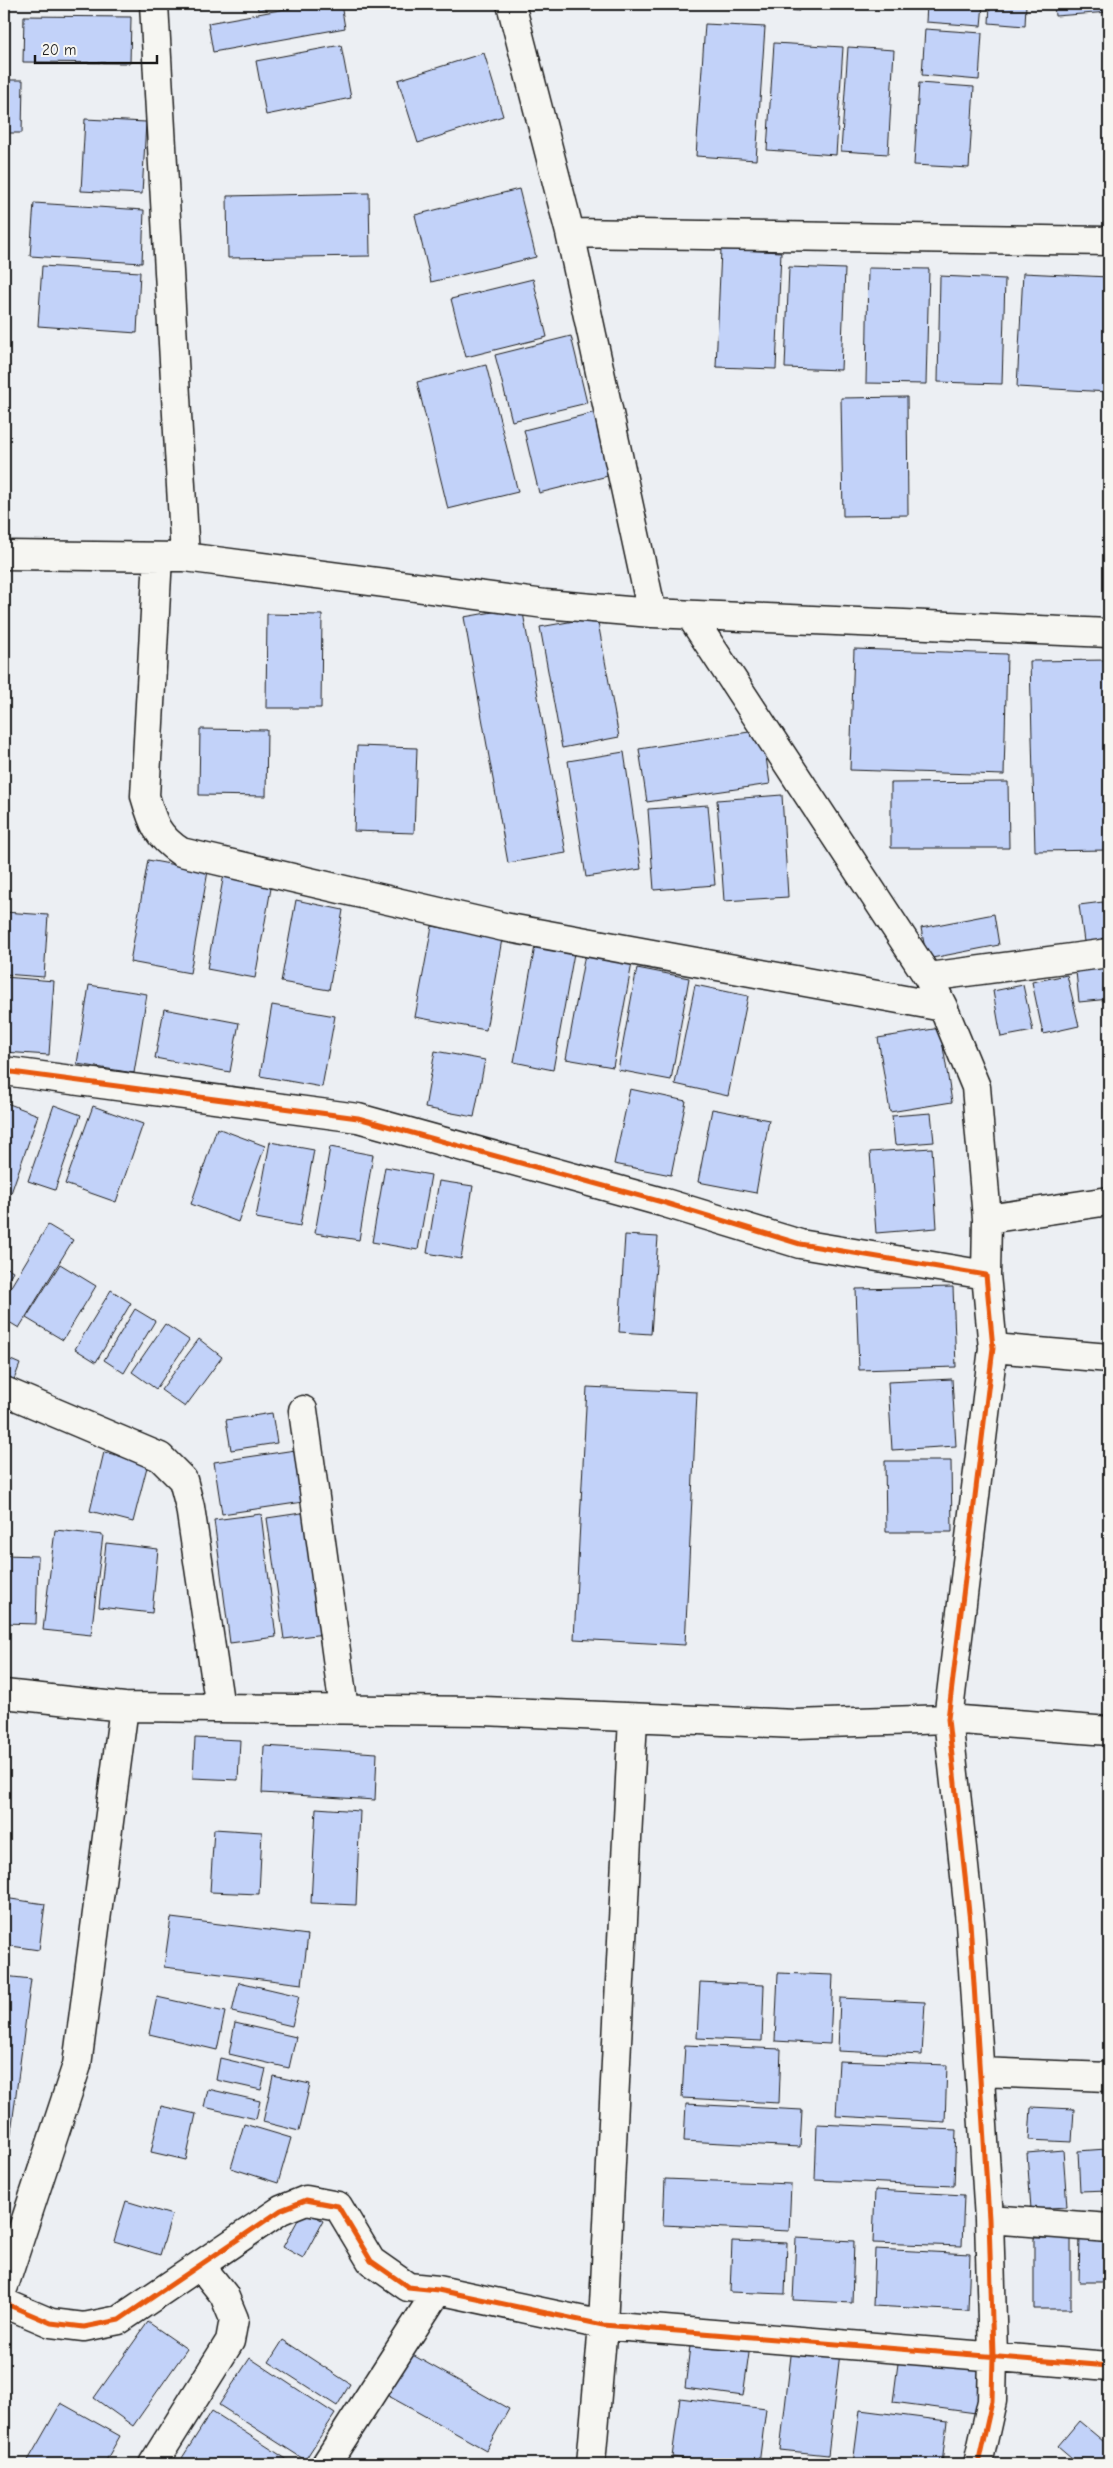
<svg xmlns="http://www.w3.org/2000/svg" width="1113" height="2468" font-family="'Comic Neue',sans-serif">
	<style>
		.building { fill: #c2d2f9; stroke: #1c1c1c }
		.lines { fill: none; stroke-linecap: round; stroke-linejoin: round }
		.minor-casing { stroke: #1c1c1c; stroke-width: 31 }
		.minor { stroke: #f6f6f2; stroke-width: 28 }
		.cycleway-casing { stroke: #f6f6f2; stroke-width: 8 }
		.cycleway { stroke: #e8590c; stroke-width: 5 }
	</style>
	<rect width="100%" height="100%" fill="#eceff3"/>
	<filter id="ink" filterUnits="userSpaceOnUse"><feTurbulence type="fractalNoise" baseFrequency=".02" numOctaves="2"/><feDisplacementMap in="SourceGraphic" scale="10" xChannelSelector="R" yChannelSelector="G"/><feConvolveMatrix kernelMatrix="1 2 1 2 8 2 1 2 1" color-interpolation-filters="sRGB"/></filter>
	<g filter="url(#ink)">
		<path class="building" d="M257,4H289L258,10Z
			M313,4H341L345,28L213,52L208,23Z
			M669,4H731V8Z
			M742,4H799V11L742,6Z
			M927,4H983L981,26L926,22Z
			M990,4H1026L1025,26L989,23Z
			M1054,4H1109V12L1055,16Z
			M24,16L131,17L130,63L23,62Z
			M705,24L765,27L756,160L696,156Z
			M925,29L982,33L979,80L922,75Z
			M774,43L843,47L836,155L767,150Z
			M341,45L351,98L266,115L256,61Z
			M848,47L894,50L888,154L841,151Z
			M484,53L503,116L418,143L398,80Z
			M4,80H23L22,133H4Z
			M919,83L974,87L969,168L914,165Z
			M85,119L146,122L142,194L81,191Z
			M519,189L536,257L431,282L415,215Z
			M369,193L370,256L228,258L227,196Z
			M34,203L144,210L142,263L30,256Z
			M721,249L781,252L776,369L716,367Z
			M42,266L140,272L137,333L38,326Z
			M789,267L845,269L841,370L785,368Z
			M868,268L929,269L926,384L866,383Z
			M1023,273L1109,277V392L1017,387Z
			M940,276L1005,279L1002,384L938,382Z
			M533,279L547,337L466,357L451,299Z
			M571,336L587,403L512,421L495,355Z
			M486,365L518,492L448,509L417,382Z
			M907,397L908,515L843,516L841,398Z
			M600,411L616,474L539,493L524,430Z
			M4,574L10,669H4Z
			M522,607L566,853L508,863L464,617Z
			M267,614L322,615L321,708H266Z
			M597,617L619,737L562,748L540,627Z
			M854,649L1007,654L1004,775L850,770Z
			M1109,660V850L1035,851L1030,661Z
			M200,729L267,730L266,796L199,795Z
			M762,730L770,784L647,802L639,749Z
			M357,746L417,748L414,833L354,831Z
			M624,752L641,869L586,877L568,761Z
			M1008,782L1009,848H891V783Z
			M782,795L788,897L724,901L717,800Z
			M708,805L715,885L654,890L648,809Z
			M148,860L208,871L190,973L130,962Z
			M225,868L273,877L255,978L207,969Z
			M296,900L343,910L329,990L281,982Z
			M1103,902L1109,946L1085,949L1079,905Z
			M4,912L48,915L44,977L4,974Z
			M994,914L999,945L927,959L921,928Z
			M432,926L502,939L486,1030L415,1017Z
			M537,935L576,942L553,1070L514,1062Z
			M585,954L632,963L613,1067L566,1059Z
			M1109,967V999L1079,1002L1076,971Z
			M637,968L689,978L671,1080L618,1070Z
			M1067,975L1079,1026L1043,1034L1032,982Z
			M4,977L54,981L49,1055L4,1052Z
			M89,985L147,994L134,1073L77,1064Z
			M695,985L748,996L728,1096L675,1084Z
			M1023,985L1033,1031L1001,1037L993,991Z
			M272,1005L335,1016L322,1087L260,1076Z
			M164,1009L239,1023L230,1072L155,1058Z
			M940,1028L952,1102L890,1112L878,1038Z
			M435,1051L485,1060L474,1117L425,1108Z
			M630,1089L686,1101L671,1175L614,1164Z
			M4,1102L38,1115L11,1193L4,1191Z
			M54,1105L81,1115L55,1190L28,1181Z
			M93,1106L143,1124L116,1202L65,1184Z
			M712,1109L769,1120L756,1193L698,1182Z
			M931,1113L934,1142L895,1145L892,1116Z
			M217,1128L265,1146L238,1222L191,1204Z
			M270,1142L314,1150L300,1226L256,1218Z
			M330,1147L373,1155L359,1240L315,1233Z
			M932,1148L937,1228L876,1233L870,1152Z
			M385,1167L431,1175L418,1250L372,1242Z
			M439,1181L473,1186L461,1259L427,1253Z
			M48,1225L73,1240L19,1328L4,1319V1298Z
			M625,1235L658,1237L651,1334L619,1332Z
			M60,1264L96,1286L63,1340L26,1318Z
			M4,1266L13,1271L4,1287Z
			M953,1287L956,1367L859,1370L856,1289Z
			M111,1290L131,1303L96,1362L75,1349Z
			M135,1309L155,1321L124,1373L104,1360Z
			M165,1324L189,1340L156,1389L132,1372Z
			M199,1339L222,1357L185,1407L161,1390Z
			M4,1357L20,1364L4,1406Z
			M952,1379L956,1446L892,1450L888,1382Z
			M587,1387L697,1392L685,1645L574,1639Z
			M272,1413L277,1443L231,1450L226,1420Z
			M302,1449L310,1501L222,1514L214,1462Z
			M104,1452L148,1463L133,1522L90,1511Z
			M885,1461H951L952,1532H886Z
			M315,1511L332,1633L284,1639L267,1518Z
			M261,1514L276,1637L230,1643L214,1520Z
			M55,1530L103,1535L91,1635L43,1630Z
			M106,1543L158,1549L152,1613L99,1607Z
			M4,1555L38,1556L36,1624L4,1623Z
			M195,1738L240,1740L238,1780L193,1778Z
			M264,1746L377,1753L375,1800L262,1793Z
			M316,1808L360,1811L356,1905L311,1903Z
			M214,1829L262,1832L259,1894L210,1892Z
			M4,1898L45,1904L39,1950L4,1945Z
			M171,1918L308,1935L302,1984L164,1967Z
			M778,1973L833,1975L830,2044L775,2041Z
			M4,1976L31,1979L10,2140L4,2139Z
			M239,1982L299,1996L292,2026L232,2012Z
			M700,1982L764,1985L762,2041L697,2038Z
			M157,1997L225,2012L217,2050L149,2034Z
			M840,1998L925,2002L922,2055L838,2051Z
			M235,2023L296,2037L289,2068L229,2054Z
			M685,2045L781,2049L779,2103L682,2098Z
			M220,2058L266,2069L261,2090L216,2080Z
			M839,2061L947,2065L945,2122L836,2116Z
			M273,2076L310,2084L299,2131L263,2122Z
			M208,2089L260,2101L256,2119L204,2107Z
			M686,2104L802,2110L800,2147L684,2141Z
			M161,2106L196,2114L186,2160L151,2152Z
			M1031,2107L1074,2109L1072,2142L1029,2140Z
			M244,2124L291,2138L278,2183L231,2168Z
			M817,2124L956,2130L954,2186L815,2180Z
			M1106,2149L1108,2190L1080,2191L1078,2151Z
			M1063,2150L1067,2207L1031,2209L1027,2153Z
			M665,2179L791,2184L789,2231L663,2225Z
			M875,2190L964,2195L962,2246L873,2243Z
			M126,2201L172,2215L160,2255L114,2241Z
			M304,2209L323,2221L303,2258L283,2247Z
			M1080,2235H1109V2282H1079Z
			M796,2238L854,2241L852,2303L793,2300Z
			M1034,2238H1071V2309H1034Z
			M732,2241L787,2243L785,2294L730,2292Z
			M875,2249L970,2254L968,2311L873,2306Z
			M148,2322L187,2349L133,2426L94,2398Z
			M691,2338L750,2346L743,2396L685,2388Z
			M283,2340L350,2384L337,2406L269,2362Z
			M792,2347L840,2353L828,2455L780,2450Z
			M900,2348L983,2360L976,2413L893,2402Z
			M409,2353L509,2409L486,2450L385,2394Z
			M250,2358L335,2414L305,2460L219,2405Z
			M680,2398L766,2409L759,2464H728L672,2457Z
			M61,2403L120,2436L104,2464H26Z
			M860,2410L947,2421L942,2464H853Z
			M212,2411L294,2464H192L182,2458Z
			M1079,2421L1109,2446V2464H1079L1058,2446Z"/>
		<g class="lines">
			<g class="minor-casing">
				<path id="minor" d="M154,4L185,557
					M511,4L570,233L652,613
					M570,233L1109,241
					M4,555L185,557L545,604L652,613L1109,633
					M158,557L145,796C153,824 157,836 181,852L504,927L943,1007
					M690,615L928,977L943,1007L976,1087L987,1219L986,1275
					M928,977L1109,953
					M4,1071L358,1118L662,1202L800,1244L986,1275L993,1348L948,1719L970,1922L989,2219L993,2355L992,2401L978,2464
					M987,1219L1109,1201
					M993,1348L1109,1358
					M4,1391L160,1457L183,1480L190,1507L220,1708
					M303,1410L344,1709
					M4,1694L124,1707L483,1711L796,1724L948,1719L1109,1731
					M980,2072L1109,2077
					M989,2219L1109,2228
					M4,2286L77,2065L124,1707
					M4,2303L51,2323L84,2327L119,2320L281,2210L306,2200L338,2206L371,2261L408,2287L438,2290L603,2325L1109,2366
					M153,2464L230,2341L234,2319L224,2295L200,2265
					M326,2464L438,2290
					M591,2464L603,2325L633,1718"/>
			</g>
			<use href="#minor" class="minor"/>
			<g class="cycleway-casing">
				<path id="cycleway" d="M4,1071L358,1118L662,1202L800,1244L986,1275L993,1348L948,1719L970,1922L989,2219L993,2355L992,2401L978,2464
					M4,2303L51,2323L84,2327L119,2320L281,2210L306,2200L338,2206L371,2261L408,2287L438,2290L603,2325L1109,2366"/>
			</g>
			<use href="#cycleway" class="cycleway"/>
		</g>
	</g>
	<rect width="1113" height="2468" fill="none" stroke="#f6f6f2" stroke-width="20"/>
	<rect x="10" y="10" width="1093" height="2448" fill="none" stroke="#1c1c1c" stroke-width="2" filter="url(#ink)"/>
	<path d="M35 55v8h122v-8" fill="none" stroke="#1c1c1c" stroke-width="2.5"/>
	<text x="42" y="55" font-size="15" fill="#1c1c1c" stroke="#f6f6f2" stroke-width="4" paint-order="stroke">20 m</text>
</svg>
